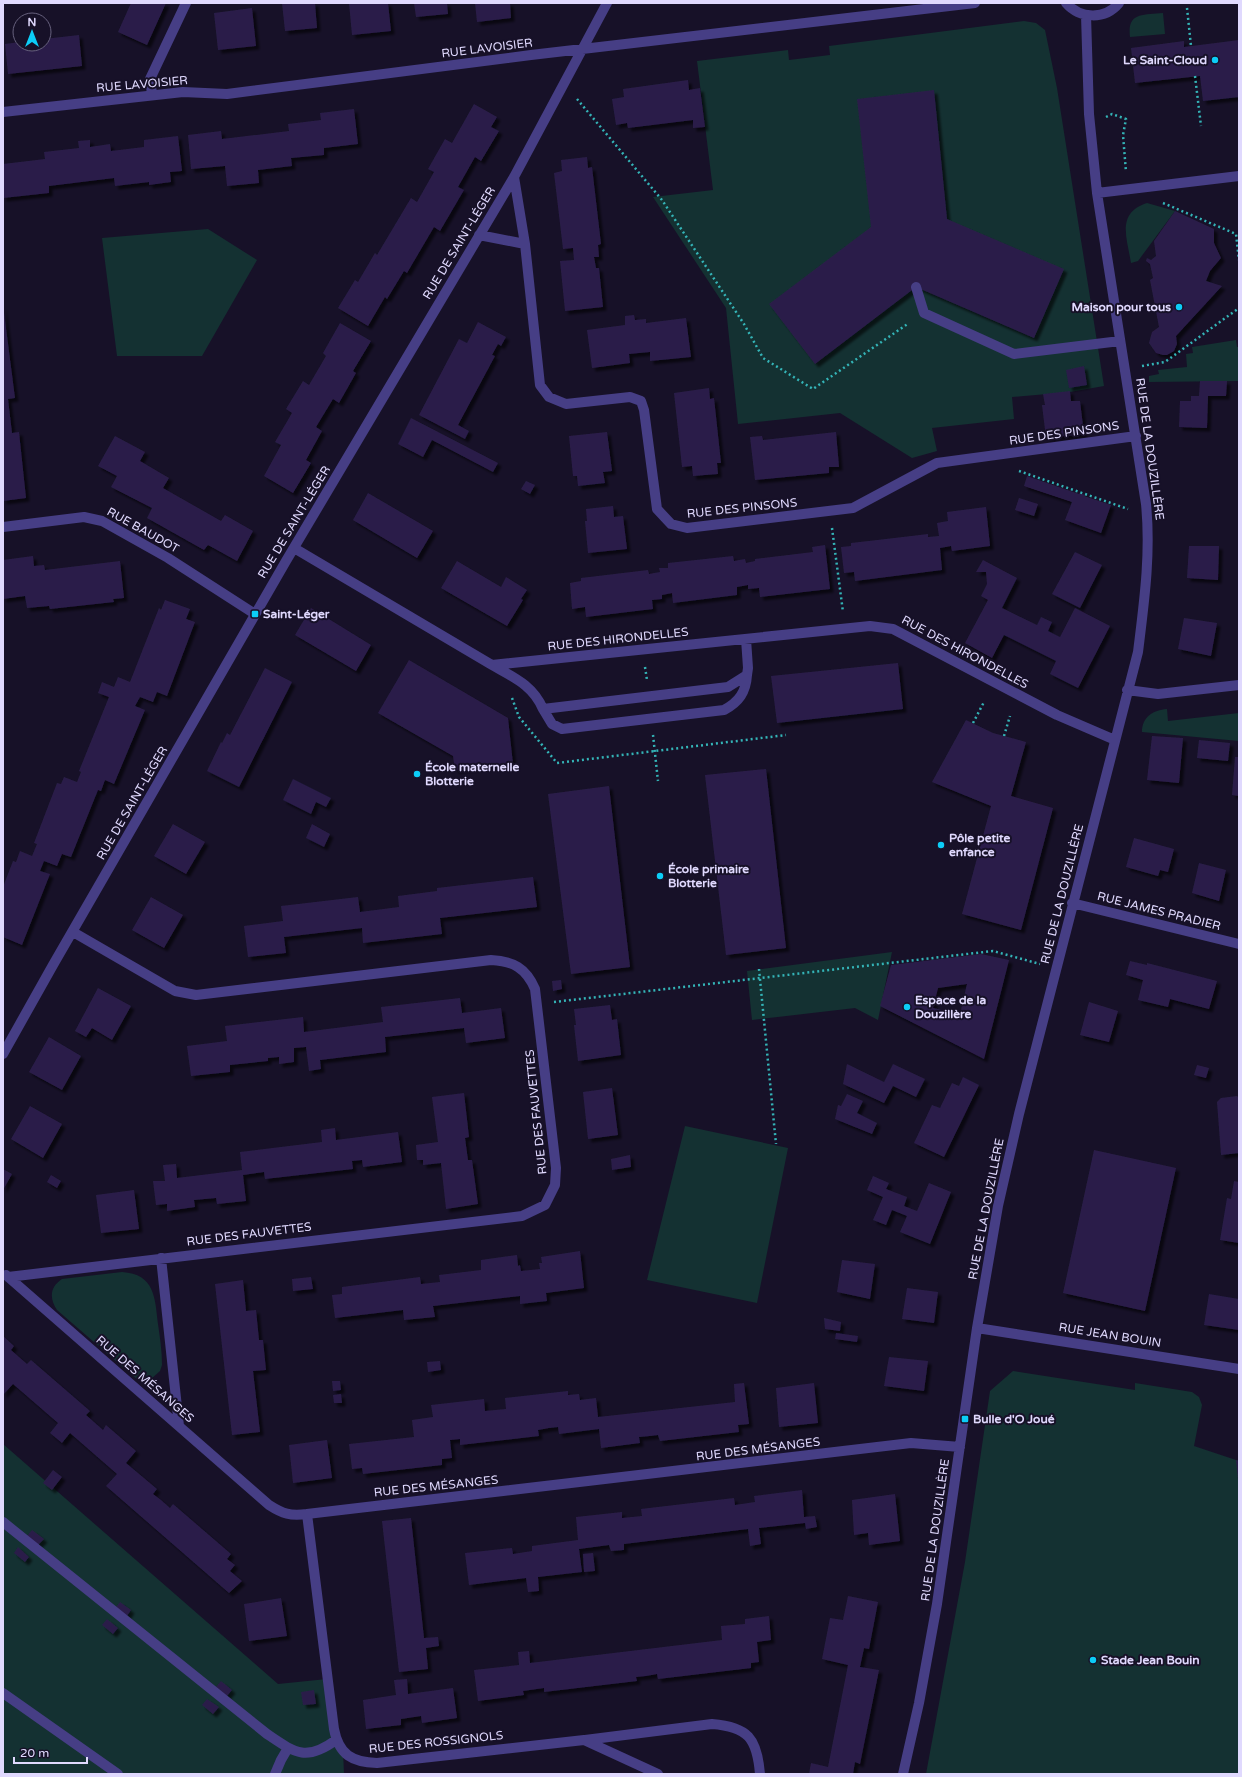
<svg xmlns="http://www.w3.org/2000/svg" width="1242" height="1777" font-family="'Varela Round',sans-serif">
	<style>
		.green { fill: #143132 }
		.building { fill: #2a1e48; fill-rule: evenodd; filter: url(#shadow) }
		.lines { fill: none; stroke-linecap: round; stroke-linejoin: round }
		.path { stroke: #34b4b7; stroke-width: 2.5; stroke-dasharray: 2 3; stroke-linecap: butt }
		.minor { stroke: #463e85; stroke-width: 10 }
		.poi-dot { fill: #0ccdf7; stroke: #171128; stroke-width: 1.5 }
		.labels { text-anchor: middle; stroke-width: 4; stroke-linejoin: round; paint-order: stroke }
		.street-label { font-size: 12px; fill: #e0d9fe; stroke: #171128 }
		.poi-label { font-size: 12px; font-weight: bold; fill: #e0d9fe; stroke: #171128; text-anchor: start }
	</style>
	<defs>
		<filter id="shadow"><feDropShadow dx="3.5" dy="3.5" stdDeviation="1" flood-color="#0009"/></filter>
	</defs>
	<rect width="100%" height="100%" fill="#171128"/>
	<path class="green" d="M1163,13L1165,34L1130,37C1127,12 1143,15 1163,13Z
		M1024,21L1036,23L1045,30L1057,88L1104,386L1070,392L1012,397L1014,419L932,428L937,451L912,458L840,413L738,424L726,308L653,197L713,190L697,61L788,50L789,60L830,55L829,46Z
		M1147,203L1175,211L1138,261L1131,263C1127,238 1116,213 1147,203Z
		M208,229L257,260L202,356H117L102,238Z
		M1236,340L1237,347H1239V381L1149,382V376L1159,374L1158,370L1187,367L1186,354L1193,353L1192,347Z
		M1167,709L1168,721L1239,713V741L1142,732C1142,717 1153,710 1167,709Z
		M892,952L878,1020L855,1008L752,1020L747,971Z
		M685,1126L788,1148L757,1303L647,1280Z
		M122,1272C155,1274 155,1298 158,1324C160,1338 162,1351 162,1365L160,1371L151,1379H137L132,1375L57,1310C49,1298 50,1287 62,1279Z
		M1013,1371L1135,1390V1383L1192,1392L1199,1397L1202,1405L1194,1446L1239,1461V1774H926L965,1562L990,1391Z
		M3,1444L278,1684L327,1679L343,1750L344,1774H3Z"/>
	<path class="building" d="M131,3H166L147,45L118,32Z
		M282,3H315L317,28L285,31Z
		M349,3H388L391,31L352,35Z
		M414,3H447L448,14L416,17Z
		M475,3H510L511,18L477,22Z
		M252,8L256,46L218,50L214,13Z
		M79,35L82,66L8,74L5,44L20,42V44H44V39Z
		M1239,40V97L1203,101L1200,76L1135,83L1131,48L1184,41V47Z
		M688,80L689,90L700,88L705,127L693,128V120L628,128L627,123L616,125L612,99L624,97L623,89Z
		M934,90L947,219L1064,269L1034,338L916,287L815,364L769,304L871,227L857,99Z
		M474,104L497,117L491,127L499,131L481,161L475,157L458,187L464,190L440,231L434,227L407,273L404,271L387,299L385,297L368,326L338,308L355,280L358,282L375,253L377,255L411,198L417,202L434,172L428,169L445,139L452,143Z
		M354,109L358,144L324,148V155L291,158L292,166L258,170L259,183L227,186L225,166L191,169L188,135L221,131L222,139L289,131L288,124L321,120L320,113Z
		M178,136L182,171L170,172L171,182L149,185V182L115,186L114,178L49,186V193L3,198V164L45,159L44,152L79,148L78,141L90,140V147L110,144L111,151L144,147V140Z
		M587,157L588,168L592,167L601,244L598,245L599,257H594L596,268H599L603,307L565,311L560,261L574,260L573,248L563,249L554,173L562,171L561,160Z
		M1175,211L1214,229V243L1221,258L1210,271L1206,281L1222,286L1176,336L1177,344L1174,351L1167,355H1163L1156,353L1149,343L1152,332L1159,327L1150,280L1153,278L1150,264L1146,261L1147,258L1151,260L1156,256L1154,241Z
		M3,305L15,398L8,399L12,433L19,432L26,498L3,501Z
		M634,315L635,320L646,319V323L686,318L691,357L650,361V352L639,353L629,354L630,363L592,368L587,330L625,325V316Z
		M478,322L506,337L501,346L498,344L492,355L495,356L458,425L469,431L465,439L419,415L459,339L467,343Z
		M340,323L371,341L353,371L356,373L339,403L333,399L316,427L322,431L306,460L311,463L293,493L264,476L281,445L275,442L292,413L286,409L303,381L309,385L326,356L323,353Z
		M1084,366L1087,385L1069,388L1066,370Z
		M1200,381H1227L1226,396H1208L1207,428L1179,427L1180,401H1191V396H1199Z
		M709,388L710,399L714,398L721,463H717L718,474L693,476L692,466L682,467L674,393Z
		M1070,391L1071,401H1080L1084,434L1046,438L1042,405H1045L1043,394Z
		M411,418L498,463L493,472L432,440L423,457L398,444Z
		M607,432L612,471L603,472L605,483L578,486L577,476H573L569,436Z
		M836,432L839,467H829V473L755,480L750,437L762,436L763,440Z
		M115,436L145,452L140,461L169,478L163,488L221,521L225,515L253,531L237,561L208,545L204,550L147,518L152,508L111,487L117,476L98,466Z
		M1027,476L1079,494L1080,493L1085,495L1084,496L1111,505L1101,533L1065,520L1072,502L1024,486Z
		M526,481L535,485L530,494L521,489Z
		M368,493L433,531L417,558L353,520Z
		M1019,498L1038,504L1034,516L1015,510Z
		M613,506L614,517L623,516L627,549L588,553L585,521H587L586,509Z
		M986,507L990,546L952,551L951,546L940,548L942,570L855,581L854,572L844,573L841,547L851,546V543L886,539L928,534V537L939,536L937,523L948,521L947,512Z
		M825,545L830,589L760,597L759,588L748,589V585L737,587V595L673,603L672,593L662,595V599L652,600L653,609L586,617L585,607L572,609L570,583L581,581V578L648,570L649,574L660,572L659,568H668V563L733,556L734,561L745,559L746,563L755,561V559L813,552L812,547Z
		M1189,546H1219L1218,580L1187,578Z
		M1075,552L1102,565L1080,608L1052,594Z
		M33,556L34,566L44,565L45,570L120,561L124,598L113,599L114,602L50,609L49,606L27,608L25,596L3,599V560Z
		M983,560L1017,578L1002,608L1037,625L1041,617L1052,622L1048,631L1060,637L1075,608L1110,626L1078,688L1050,674L1056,661L1004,635L992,658L965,643L988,600L981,596L987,584L986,572H976Z
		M457,561L501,587L506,577L527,590L521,599L523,600L507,626L441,588Z
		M165,600L190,609L186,619L195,622L167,696L157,692L153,702L140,697L135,706L145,710L114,784L105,780L101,791L98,790L71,857L62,854L57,866L44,861L40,871L50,874L22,945L3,937V887L13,861L16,862L20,851L32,856L37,844L34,843L57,783L61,784L64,777L77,782L81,772L79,771L109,697L98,693L102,682L114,687L118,677L130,682L159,608L161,610Z
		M311,608L371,645L356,671L295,635Z
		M1184,618L1217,623L1211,656L1178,649Z
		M409,660L508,718L513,764L455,770L453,756L378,713Z
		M898,663L903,709L777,723L771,676Z
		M265,668L292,682L239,787L207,771L221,742L222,743L227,733L230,735Z
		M966,720L993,733L1026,742L1011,796L1053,808L1021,930L962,914L991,806L932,782Z
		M1152,736L1183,738L1179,783L1147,780Z
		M1199,740L1230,743L1228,761L1197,758Z
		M1235,757H1239V796L1232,795Z
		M766,769L786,948L726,955L705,775Z
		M293,779L331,798L326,807L316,802L311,814L283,800Z
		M609,786L630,967L571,974L548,794Z
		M173,824L205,842L186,874L154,856Z
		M312,824L330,834L324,847L306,838Z
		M1134,838L1174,849L1168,872L1160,870L1158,876L1126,867Z
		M1199,863L1226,870L1219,901L1192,893Z
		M533,877L537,907L440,918L442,934L363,943L362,928L284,937L286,953L248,957L244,926L283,921L281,906L358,897L360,912L399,907L398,896L437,891V888Z
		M151,897L183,915L164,948L132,930Z
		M981,954L1009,960L984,1059L880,1006L891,965ZM967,984L960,1014L933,1008L938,988Z
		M1130,961L1147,965V963L1217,981L1209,1009L1170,999L1168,1007L1138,1000L1143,980L1126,975Z
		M561,980L562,989L553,991L552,981Z
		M98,988L131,1006L112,1040L92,1028L86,1037L75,1031Z
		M460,998L462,1013L501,1008L505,1038L466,1043L464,1028L385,1037L386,1052L320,1060L321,1069L309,1071L306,1047L294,1048V1062L279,1064V1057L268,1058V1061L230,1065V1072L191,1076L187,1046L227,1041L225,1026L303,1017L304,1032L383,1022L381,1007Z
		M1089,1002L1118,1011L1109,1042L1080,1035Z
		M610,1005L612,1020L617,1019L621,1055L578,1061L574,1025H576L574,1009Z
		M49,1037L81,1056L62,1090L29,1072Z
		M847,1064L884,1082L893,1064L925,1079L916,1097L893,1086L884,1103L843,1084Z
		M1197,1065L1209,1068L1206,1078L1194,1075Z
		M963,1077L979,1085L944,1157L914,1143L932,1105L940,1108L952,1083L959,1086Z
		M612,1088L618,1135L588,1139L583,1092Z
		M464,1093L469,1137L465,1138L468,1160H472L478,1204L446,1209L441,1163L423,1165V1160H417L416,1145L438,1142L432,1097Z
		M847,1094L863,1101L857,1113L877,1123L872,1134L835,1119L838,1105L841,1106Z
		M1237,1096L1239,1098V1153L1221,1155L1217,1102L1221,1098Z
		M30,1106L62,1124L43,1158L11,1139Z
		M335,1128L336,1140L398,1132L402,1162L363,1167L362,1160L352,1161L353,1169L265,1179L264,1172L243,1175L246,1201L217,1204L216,1198L194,1200L195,1207L167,1211V1204L156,1205L153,1181H165L163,1165L176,1164L177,1178L242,1170L240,1152L322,1142L321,1130Z
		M1094,1150L1176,1168L1145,1311L1063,1293Z
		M630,1155L631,1167L612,1170L611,1159Z
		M3,1169L12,1174L3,1190Z
		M51,1175L61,1181L57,1188L47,1182Z
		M873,1176L889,1183L886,1189L907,1197L904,1206L917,1211L929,1183L951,1192L930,1244L900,1232L907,1216L892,1210L886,1225L873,1220L883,1197L867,1190Z
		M1234,1181L1239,1182V1243L1220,1240L1227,1198L1231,1199Z
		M134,1190L139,1229L101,1233L96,1195Z
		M580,1251L584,1288L546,1293L547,1301L520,1304V1296L433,1306L435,1317L404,1320L403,1310L335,1318L332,1295L342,1294V1287L420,1277L421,1284L440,1282L439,1275L481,1270V1260L517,1255L518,1266L520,1265L521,1271L540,1269L539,1263H542L541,1257Z
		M842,1260L875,1264L870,1299L837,1292Z
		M311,1277L313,1289L293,1291L292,1279Z
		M243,1280L246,1311L256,1310L259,1340H263L266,1370L253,1371L260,1432L232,1435L215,1284Z
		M907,1288L938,1292L934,1323L902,1319Z
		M1209,1294L1239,1299V1330L1204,1325Z
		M824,1318L841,1322L840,1331L825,1329Z
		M836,1333L858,1336L857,1342L835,1339Z
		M3,1336L14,1346L11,1350L27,1364L31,1360L90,1411L86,1415L94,1422L103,1430L106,1425L136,1451L126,1463L157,1489L153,1494L161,1500L170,1508L173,1504L231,1554L227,1559L235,1565L230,1571L242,1581L229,1593L106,1486L117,1474L70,1433L62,1443L50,1433L58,1423L13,1384L3,1395Z
		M889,1357L928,1361L924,1391L884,1386Z
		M440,1361L441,1370L428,1372L427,1362Z
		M332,1381H340L341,1390L333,1391Z
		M744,1383L749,1424L738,1425L739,1432L660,1441L658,1435L650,1436L639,1437L640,1443L601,1448L599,1429L559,1434L558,1427L549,1428L538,1430L539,1436L460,1445V1439L450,1440L452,1458L442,1459V1465L363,1474L362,1468L352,1469L349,1444L414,1437L412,1420L433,1417L431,1405L484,1399L485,1411L506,1409L505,1398L568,1391V1395L579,1394L580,1400L596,1398L598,1417L735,1402L734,1384Z
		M814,1383L818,1423L779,1427L776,1388Z
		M341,1394L342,1403H334L333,1395Z
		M327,1440L332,1478L293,1483L289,1445Z
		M1236,1460L1239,1461V1479H1238Z
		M53,1470L62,1477L52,1490L43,1483Z
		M802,1490L804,1517L815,1516L817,1527L806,1529L805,1523L759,1528L761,1544L750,1546L748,1529L624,1544V1550L611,1551L609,1545L579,1549L582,1572L538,1577L539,1591L528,1592L526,1578L469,1585L465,1553L512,1548L513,1554L532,1551V1546L578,1540L576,1517L622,1512V1518L642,1516L641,1509L734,1498L735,1505L755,1502L754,1496Z
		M895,1494L900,1541L869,1545L868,1533L854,1535L852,1500Z
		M411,1518L424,1638L438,1637L439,1646L426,1648L428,1669L399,1672L382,1521Z
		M32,1530L44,1539L38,1545L27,1536Z
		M18,1547L29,1557L25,1562L14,1553Z
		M593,1553L595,1571L584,1572L583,1554Z
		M848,1596L878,1602L869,1649L864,1648L860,1667L879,1670L860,1764L855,1762L853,1774H809L811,1763L828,1767L848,1665L822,1659L830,1618L843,1620Z
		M281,1598L287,1636L249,1641L244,1604Z
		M120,1602L131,1610L127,1616L116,1607Z
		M769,1616L771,1640L757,1642L759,1662L751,1663V1668L658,1679L657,1674L646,1676L636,1677L637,1681L544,1692V1688L523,1691L524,1695L478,1701L474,1670L519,1665L518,1652L529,1651L530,1663L722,1640L721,1626L745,1624V1619Z
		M107,1619L118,1628L113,1634L102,1625Z
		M407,1679L408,1694L453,1688L457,1718L422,1723L421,1716L401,1719V1725L366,1729L363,1700L396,1695L394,1680Z
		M221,1681L232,1690L227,1696L216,1687Z
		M314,1690L316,1704L303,1705L301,1692Z
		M207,1699L219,1707L213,1714L202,1705Z"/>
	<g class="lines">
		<path class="path" d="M1187,8L1191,46
			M1195,76L1201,126
			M577,99L662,200L744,324L763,358L813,389L909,323
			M1106,117L1112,114L1126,119L1123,135L1126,172
			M1163,203L1236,234L1239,260
			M1142,366L1165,362L1239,308
			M1019,471L1128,509
			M832,528L843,612
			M645,667L647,680
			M512,698L519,717L557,763L786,735
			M973,723L984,702
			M653,735L658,781
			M1004,736L1010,716
			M759,969L776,1144
			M554,1002L993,951L1040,964"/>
		<path class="minor" d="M1066,3C1080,19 1105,20 1119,3
			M152,94L150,79L186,3
			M3,112L183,92L227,94L531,55L975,3
			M1097,193L1239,176
			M479,235L525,244L514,177
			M525,244L540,385L549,397L566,404L630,397L641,401L644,410L657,509L671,524L687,528L853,508L937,463L1136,436
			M916,287L924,313L1014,354L1120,341
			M3,527L84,517L102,521L168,558L255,614
			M294,548L492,665L870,626L893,629L1057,715L1115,740
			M492,665C513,677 533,685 543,709L728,687L747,675L748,668L746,639
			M1127,690L1158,694L1239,685
			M543,709L552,724L562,729L724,710C739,702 746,692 747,675
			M1072,903L1239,944
			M3,1054L53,965L286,561L514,177L607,3
			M161,1258L179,1426
			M6,1275L269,1505C283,1514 290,1516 307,1514L911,1443L960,1447
			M8,1277L522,1216L545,1205L555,1185L556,1168L535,989C526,968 513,961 491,960L196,995L175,991L73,932
			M977,1328L1239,1369
			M307,1514L334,1729C339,1755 352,1762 377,1763L584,1740L658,1774
			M3,1522L267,1734C295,1753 306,1762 336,1740
			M3,1693L118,1774
			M585,1740L712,1724C748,1727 757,1738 760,1774
			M275,1774L281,1760L288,1748
			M903,1774L919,1703L937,1604L977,1328L998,1206L1019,1114L1138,652C1144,603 1151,554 1146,504L1097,193L1089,114L1086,15"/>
	</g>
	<g class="poi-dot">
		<circle cx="1215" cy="60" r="4"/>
		<circle cx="1179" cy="307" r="4"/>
		<rect x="251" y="610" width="8" height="8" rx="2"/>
		<circle cx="417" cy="774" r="4"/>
		<circle cx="941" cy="845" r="4"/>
		<circle cx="660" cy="876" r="4"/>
		<circle cx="907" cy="1007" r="4"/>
		<rect x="961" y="1415" width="8" height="8" rx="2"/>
		<circle cx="1093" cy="1660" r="4"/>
	</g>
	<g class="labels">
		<g class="street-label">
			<text transform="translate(487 48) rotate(-7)" y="4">RUE LAVOISIER</text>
			<text transform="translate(142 84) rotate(-5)" y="4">RUE LAVOISIER</text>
			<text transform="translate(459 243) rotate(-59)" y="4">RUE DE SAINT-LÉGER</text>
			<text transform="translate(1064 433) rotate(-8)" y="4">RUE DES PINSONS</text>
			<text transform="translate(1150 449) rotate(82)" y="4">RUE DE LA DOUZILLÈRE</text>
			<text transform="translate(742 508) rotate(-6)" y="4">RUE DES PINSONS</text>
			<text transform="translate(294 522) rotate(-59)" y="4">RUE DE SAINT-LÉGER</text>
			<text transform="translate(143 530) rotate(29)" y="4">RUE BAUDOT</text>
			<text transform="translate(618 639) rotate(-6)" y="4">RUE DES HIRONDELLES</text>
			<text transform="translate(965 652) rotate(28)" y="4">RUE DES HIRONDELLES</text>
			<text transform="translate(132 803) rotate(-60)" y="4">RUE DE SAINT-LÉGER</text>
			<text transform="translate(1062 894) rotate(-76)" y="4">RUE DE LA DOUZILLÈRE</text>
			<text transform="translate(1159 911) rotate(14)" y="4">RUE JAMES PRADIER</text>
			<text transform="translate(536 1112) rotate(-96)" y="4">RUE DES FAUVETTES</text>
			<text transform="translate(986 1209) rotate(-79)" y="4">RUE DE LA DOUZILLÈRE</text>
			<text transform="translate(249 1234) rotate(-7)" y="4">RUE DES FAUVETTES</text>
			<text transform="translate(1110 1335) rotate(9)" y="4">RUE JEAN BOUIN</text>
			<text transform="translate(145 1379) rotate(41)" y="4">RUE DES MÉSANGES</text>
			<text transform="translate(758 1449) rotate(-7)" y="4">RUE DES MÉSANGES</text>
			<text transform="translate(436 1486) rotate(-6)" y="4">RUE DES MÉSANGES</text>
			<text transform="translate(935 1530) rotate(-82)" y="4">RUE DE LA DOUZILLÈRE</text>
			<text transform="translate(436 1742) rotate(-6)" y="4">RUE DES ROSSIGNOLS</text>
		</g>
		<g class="poi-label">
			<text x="1207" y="64" text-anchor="end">Le Saint-Cloud</text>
			<text x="1171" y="311" text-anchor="end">Maison pour tous</text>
			<text x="263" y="618">Saint-Léger</text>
			<text x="425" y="771">École maternelle<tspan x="425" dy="14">Blotterie</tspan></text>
			<text x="949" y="842">Pôle petite<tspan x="949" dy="14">enfance</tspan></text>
			<text x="668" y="873">École primaire<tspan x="668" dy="14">Blotterie</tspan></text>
			<text x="915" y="1004">Espace de la<tspan x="915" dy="14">Douzillère</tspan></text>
			<text x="973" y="1423">Bulle d'O Joué</text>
			<text x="1101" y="1664">Stade Jean Bouin</text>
		</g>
	</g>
	<rect width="1242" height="1777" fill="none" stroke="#e0d9fe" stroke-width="8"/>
	<g transform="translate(32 32)"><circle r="19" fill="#171128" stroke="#67617e"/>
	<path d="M0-3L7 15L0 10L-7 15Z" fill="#0ccdf7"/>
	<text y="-6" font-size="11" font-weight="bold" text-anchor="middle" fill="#e0d9fe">N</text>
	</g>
	<path d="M14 1757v6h73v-6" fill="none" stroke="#e0d9fe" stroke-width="2"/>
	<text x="20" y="1757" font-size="12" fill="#e0d9fe" stroke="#171128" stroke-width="3" paint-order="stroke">20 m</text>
</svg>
